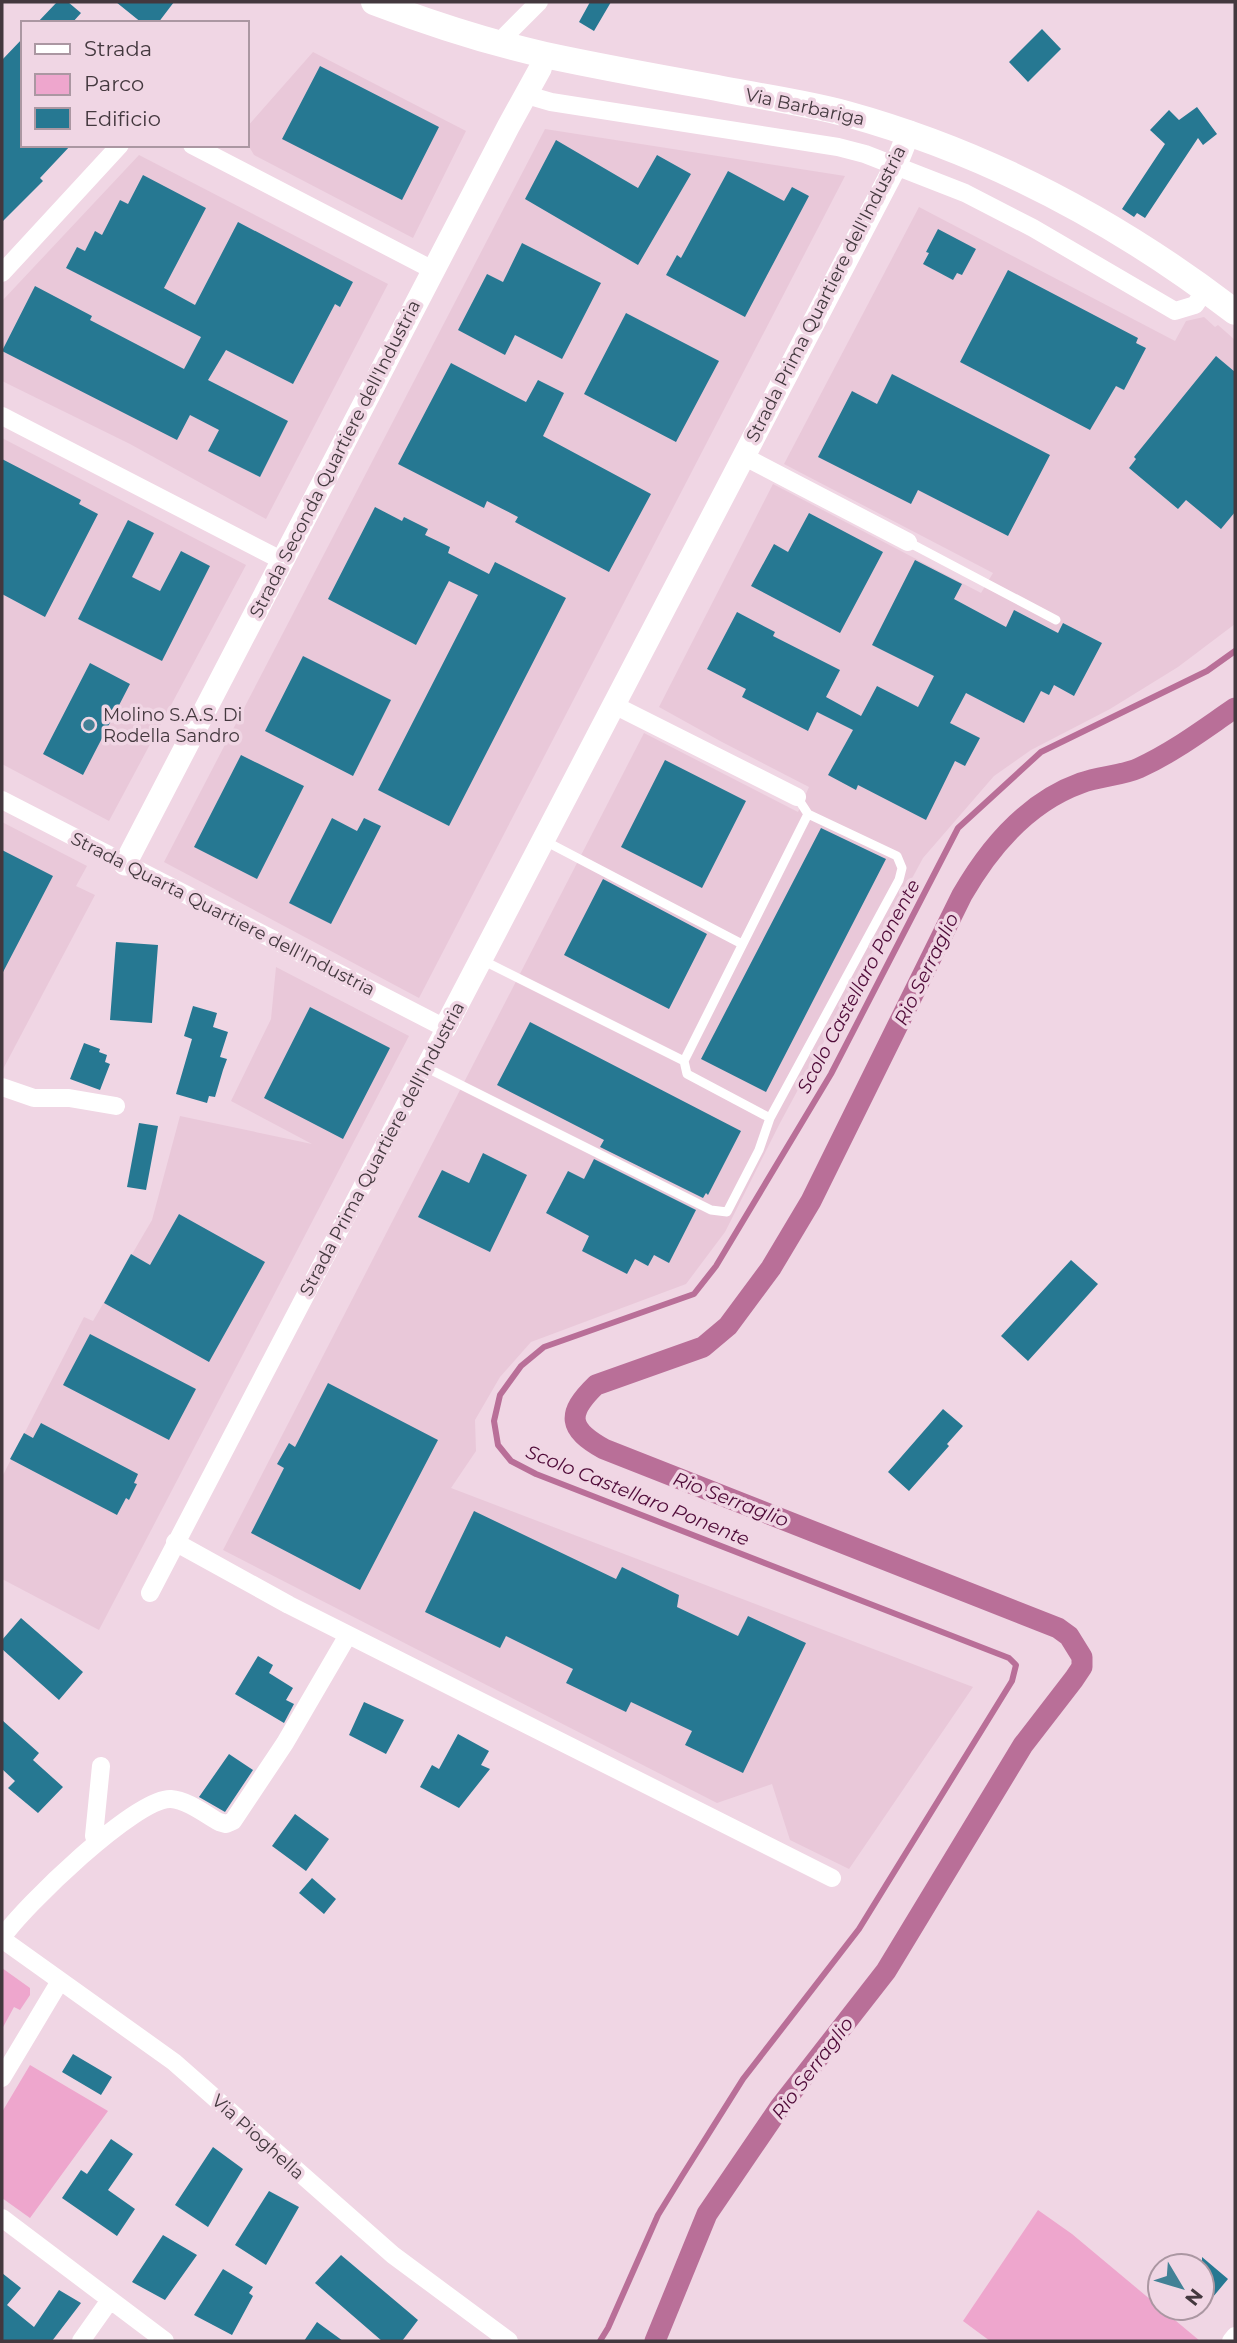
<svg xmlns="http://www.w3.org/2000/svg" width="1237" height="2343" font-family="Montserrat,sans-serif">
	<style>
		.built { fill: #e9c8d9 }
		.green { fill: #eea6cd }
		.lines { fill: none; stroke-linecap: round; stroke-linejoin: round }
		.stream { stroke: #b96f98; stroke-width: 6 }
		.canal { stroke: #b96f98; stroke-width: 21 }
		.building { fill: #267892 }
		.service { stroke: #fff; stroke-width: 9 }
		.minor { stroke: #fff; stroke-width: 18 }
		.tertiary { stroke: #fff; stroke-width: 23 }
		.secondary { stroke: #fff; stroke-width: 26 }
		.poi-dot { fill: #428196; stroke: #f0d6e4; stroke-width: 2.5 }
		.labels { text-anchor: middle; stroke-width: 7; stroke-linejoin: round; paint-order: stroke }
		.street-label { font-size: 18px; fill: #43383e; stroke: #f0d6e4 }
		.poi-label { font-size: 18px; fill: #43383e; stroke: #f0d6e4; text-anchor: start }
		.water-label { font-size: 19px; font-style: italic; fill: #4f0a38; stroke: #f0d6e4 }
	</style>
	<rect width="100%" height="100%" fill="#f0d6e4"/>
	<path class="built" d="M313,52L466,131L413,238L254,155L247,143V127Z
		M545,129L845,176L419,998L164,862Z
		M139,155L388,284L266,519L130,444L2,381V301Z
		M919,207L1175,341L1186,321L1204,317L1215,327L1218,325L1235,340V624L1178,667L1110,709L1031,750L994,776L923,858L780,1123L725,1232L686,1284L531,1342L500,1377L475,1420L476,1451L451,1488L973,1687L849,1869L790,1840L772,1784L717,1803L223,1550L644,733L798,812L809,787L722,742L659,707L773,484L981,593L993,573L784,464Z
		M2,438L246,565L109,821L2,764Z
		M2,822L87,866L76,886L95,895L2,1071Z
		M276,967L409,1036L99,1630L2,1579V1477L84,1317L93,1321L152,1220L180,1116L312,1144L231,1101L271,1019Z"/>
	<path class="green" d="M2,1968L30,1988V1995L20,2010L14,2007L2,2029Z
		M30,2065L108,2111L30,2218L2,2198V2112Z
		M1038,2210L1072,2234L1200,2341H990L963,2321Z"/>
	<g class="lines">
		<path class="stream" d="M600,2341L608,2328L658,2215L682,2176L743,2079L859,1929L1012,1681L1016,1665L1009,1658L536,1474L511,1461L498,1445L494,1421L500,1395L521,1366L544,1347L694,1294L716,1266L831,1074L958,828L1041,752L1207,671L1235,651"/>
		<path class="canal" d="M655,2341L707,2214L780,2107L886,1971L1023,1745L1074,1679L1082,1667V1657L1069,1636L1058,1628L604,1449C568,1429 566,1414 596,1385L703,1347L728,1326L771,1268L811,1201L962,895C989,848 1028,802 1081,783C1100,776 1121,776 1139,768C1174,752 1204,729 1235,708"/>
	</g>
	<path class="building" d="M57,2H68L81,13L72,23H37Z
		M116,2H174L158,23H142Z
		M590,2H611L594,31L579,22Z
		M1042,29L1061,49L1028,82L1009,62Z
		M23,38V145H71L40,178L43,181L2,222V60Z
		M320,66L439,127L402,200L282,139Z
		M1197,107L1217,134L1203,145L1198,138L1145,218L1137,213L1134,217L1122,209L1165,144L1150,130L1169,110L1179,120Z
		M556,140L638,188L657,155L691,174L638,265L525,199Z
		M728,171L784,201L792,187L809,196L745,317L666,275L677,255L681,258Z
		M143,175L206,208L164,288L195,305L238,222L353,282L340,307L335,304L293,384L226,350L208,380L288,421L260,477L208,451L219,430L190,415L177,440L2,351L35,286L92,316L90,320L184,369L201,337L66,268L77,247L85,251L95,231L102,235L120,200L128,204Z
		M938,229L976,249L962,275L957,273L953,280L923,264L929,253L926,252Z
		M522,243L601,283L562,359L515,335L505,355L458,330L487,274L503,282Z
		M1008,270L1138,338L1136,343L1146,348L1124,390L1116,386L1090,430L960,362Z
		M626,313L719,361L676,442L584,394Z
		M1216,356L1235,372V512L1221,529L1186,500L1178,509L1129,468L1136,459L1134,457Z
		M451,363L526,402L538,380L564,393L543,436L651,494L609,572L515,522L518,517L487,501L484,508L398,464Z
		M892,374L1050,455L1008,536L918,490L911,504L818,457L852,391L877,404Z
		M2,459L81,500L79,504L98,514L45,617L2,594Z
		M375,507L402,521L404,517L428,529L425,535L450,547L448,553L489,574L495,562L566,598L449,826L378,790L478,595L449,581L416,645L328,599Z
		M809,513L883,552L840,633L751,586L774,544L788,552Z
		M128,520L154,533L132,577L160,591L181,551L210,566L162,661L78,619Z
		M915,560L962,584L954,599L1006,627L1014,610L1058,633L1063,623L1102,643L1074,696L1054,685L1049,695L1041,691L1024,723L966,693L950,723L980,738L965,766L955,761L926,820L858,785L856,790L828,775L853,730L817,712L808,731L742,697L746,689L707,669L737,612L775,632L773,636L840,670L826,697L861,716L877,686L918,707L934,676L872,645Z
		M303,656L391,700L353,776L265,731Z
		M90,663L130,684L83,775L43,754Z
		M241,755L304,786L257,879L194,847Z
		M665,760L746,801L702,888L621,847Z
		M332,818L357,831L364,818L381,826L331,924L289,903Z
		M821,828L886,859L766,1092L701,1059Z
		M2,850L53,876L2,974Z
		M603,879L707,934L669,1009L564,955Z
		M116,942L158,945L152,1023L110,1020Z
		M193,1006L217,1013L213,1027L228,1032L220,1057L227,1059L223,1070L215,1097L209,1096L207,1103L176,1094L192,1039L184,1036Z
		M310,1007L390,1048L343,1139L264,1098Z
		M530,1022L741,1131L708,1195L706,1193L703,1198L600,1147L604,1140L497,1085Z
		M84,1043L100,1049L99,1052L107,1055L105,1062L110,1064L100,1090L70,1079Z
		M139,1123L158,1126L146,1190L127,1187Z
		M483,1153L527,1175L490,1252L418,1217L442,1170L469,1183Z
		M594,1159L696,1210L669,1263L654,1255L648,1266L635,1259L627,1274L582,1251L589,1236L546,1213L568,1171L584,1179Z
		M179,1214L265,1262L209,1362L104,1303L131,1254L150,1265Z
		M1071,1260L1098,1284L1028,1361L1001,1336Z
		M90,1334L196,1389L169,1440L63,1385Z
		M328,1383L438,1440L360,1590L251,1533L284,1468L277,1464L289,1443L295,1447Z
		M943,1409L963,1426L947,1444L949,1446L909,1491L888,1472Z
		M41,1423L138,1474L134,1483L137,1484L129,1500L126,1498L117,1515L10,1459L24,1433L33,1438Z
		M474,1511L616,1579L622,1567L679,1595L677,1607L738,1636L748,1616L806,1643L743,1773L685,1745L692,1731L631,1702L626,1712L566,1683L573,1669L506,1636L500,1648L425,1612Z
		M21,1618L83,1672L59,1700L2,1649V1640Z
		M258,1656L273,1665L269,1673L293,1688L286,1700L294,1704L284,1723L235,1694Z
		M364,1702L404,1720L386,1754L349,1735Z
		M2,1720L39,1753L33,1760L63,1787L38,1813L8,1788L15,1781L2,1769Z
		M458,1734L489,1751L481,1765L490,1769L459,1808L420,1787L432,1765L439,1769Z
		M229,1754L253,1770L225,1812L199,1797Z
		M295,1814L329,1839L306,1871L272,1846Z
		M312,1878L336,1899L324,1914L299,1893Z
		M73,2054L112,2077L101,2095L62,2072Z
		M111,2139L133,2154L108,2190L135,2209L117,2236L62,2198L81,2170L87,2174Z
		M213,2147L243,2169L208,2227L175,2205Z
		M269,2191L299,2207L266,2265L235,2245Z
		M163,2235L197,2255L165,2300L132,2282Z
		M341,2255L418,2320L402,2341H382L315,2283Z
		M1202,2257L1228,2279L1202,2310Z
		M223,2269L253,2287L249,2293L253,2296L232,2335L194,2315Z
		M2,2273L21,2288L7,2305L34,2327L59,2290L81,2303L52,2341H2Z
		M317,2322L343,2341H304Z"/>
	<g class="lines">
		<path class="service" d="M908,542L1056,620
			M797,797L808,814L684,1061L687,1074L770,1118L899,880L902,868L897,856L808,814
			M545,841L742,944
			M482,960L684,1061
			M425,1067L711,1210L727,1212L759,1150L770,1118"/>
		<path class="minor" d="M504,44L506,35L539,2
			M527,95L551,102L838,147L865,154L965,193L1033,228L1175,311L1195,305L1206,289
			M192,145L433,270
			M2,273L120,145
			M2,416L283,561
			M743,456L908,542
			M614,705L797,797
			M2,800L445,1028L150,1593
			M2,1087L34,1098H69L116,1106
			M175,1542L289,1605L832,1878
			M97,1842L94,1836L101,1766
			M2,1938C22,1908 136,1797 171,1799C187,1800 205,1814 219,1822L226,1824L233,1821L285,1743L348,1635
			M2,1939L174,2062L393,2255L509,2341
			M2,2078L60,1981
			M2,2218L165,2341
			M81,2341L110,2300
			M1231,2341L1235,2336"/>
		<path class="tertiary" d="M125,864L508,127L540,69L544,55
			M445,1028L895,167L909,132"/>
		<path class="secondary" d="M374,2C429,23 488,42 545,55C601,67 656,77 712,87C756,96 803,102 847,114C988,153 1119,223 1235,312"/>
	</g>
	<circle class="poi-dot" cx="89" cy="725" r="7"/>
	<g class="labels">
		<g class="street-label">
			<text transform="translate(805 107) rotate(12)" y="6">Via Barbariga</text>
			<text transform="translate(826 294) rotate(-63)" y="6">Strada Prima Quartiere dell'Industria</text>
			<text transform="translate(335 459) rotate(-63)" y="6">Strada Seconda Quartiere dell'Industria</text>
			<text transform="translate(223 914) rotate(27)" y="6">Strada Quarta Quartiere dell'Industria</text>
			<text transform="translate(382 1149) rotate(-62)" y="6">Strada Prima Quartiere dell'Industria</text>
			<text transform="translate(258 2137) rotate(42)" y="6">Via Pioghella</text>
		</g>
		<g class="poi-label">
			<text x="103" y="721">Molino S.A.S. Di<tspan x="103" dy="21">Rodella Sandro</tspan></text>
		</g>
		<g class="water-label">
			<text transform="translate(926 969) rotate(-64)" y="7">Rio Serraglio</text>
			<text transform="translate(858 986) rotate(-62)" y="7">Scolo Castellaro Ponente</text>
			<text transform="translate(638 1495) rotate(22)" y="7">Scolo Castellaro Ponente</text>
			<text transform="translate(731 1499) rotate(21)" y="7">Rio Serraglio</text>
			<text transform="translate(812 2068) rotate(-53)" y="7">Rio Serraglio</text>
		</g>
	</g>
	<rect width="1237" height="2343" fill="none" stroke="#43383e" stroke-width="7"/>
	<rect x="21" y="21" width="228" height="126" fill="#f0d6e4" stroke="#ab97a2" stroke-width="2"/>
	<rect x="35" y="44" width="35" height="10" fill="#ffffff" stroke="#ab97a2" stroke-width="2"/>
	<text x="84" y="56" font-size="21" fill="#43383e">Strada</text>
	<rect x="35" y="74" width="35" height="21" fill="#eea6cd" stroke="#ab97a2" stroke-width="2"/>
	<text x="84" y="91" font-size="21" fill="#43383e">Parco</text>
	<rect x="35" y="108" width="35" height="21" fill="#267892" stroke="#ab97a2" stroke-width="2"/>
	<text x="84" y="126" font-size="21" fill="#43383e">Edificio</text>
	<g transform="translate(1181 2287) rotate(128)"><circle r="33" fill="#f0d6e4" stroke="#ab97a2" stroke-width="2"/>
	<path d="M0-5L12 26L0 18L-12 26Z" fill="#428196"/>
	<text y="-10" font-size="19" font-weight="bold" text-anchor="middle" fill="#43383e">N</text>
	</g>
</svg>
